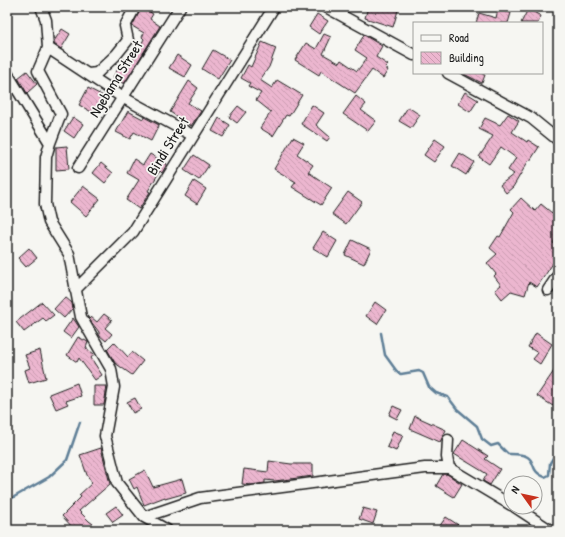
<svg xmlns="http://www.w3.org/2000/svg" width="565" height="537" font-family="'Patrick Hand',sans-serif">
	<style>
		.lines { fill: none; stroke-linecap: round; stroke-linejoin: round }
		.stream { stroke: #5f7f97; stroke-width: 2.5 }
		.building { fill: url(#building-back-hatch); stroke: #1c1c1c }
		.minor-casing { stroke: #1c1c1c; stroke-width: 13 }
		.minor { stroke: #f6f6f2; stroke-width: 10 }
		.labels { text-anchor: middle; stroke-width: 3.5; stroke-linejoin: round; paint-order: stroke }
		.street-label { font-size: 15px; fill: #1c1c1c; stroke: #f6f6f2 }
	</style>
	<defs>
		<pattern id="building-back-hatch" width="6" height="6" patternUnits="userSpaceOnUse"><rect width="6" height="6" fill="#ecb6cf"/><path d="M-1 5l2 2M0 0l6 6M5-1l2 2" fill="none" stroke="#ca9cb1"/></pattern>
	</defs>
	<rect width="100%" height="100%" fill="#f6f6f2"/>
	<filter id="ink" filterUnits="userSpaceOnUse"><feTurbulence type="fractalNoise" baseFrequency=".025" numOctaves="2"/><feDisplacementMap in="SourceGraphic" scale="8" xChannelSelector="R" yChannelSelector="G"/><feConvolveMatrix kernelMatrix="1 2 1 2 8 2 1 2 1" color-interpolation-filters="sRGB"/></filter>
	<g filter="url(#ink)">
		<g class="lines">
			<path class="stream" d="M381,333L385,355L398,373L401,374L419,371L423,373L429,387L436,393L448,397L457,409L477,426L482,439L491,446L498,444L508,454C544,453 524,470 545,477L549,475L550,463L553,458H558
				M7,501L49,477L67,460L80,422"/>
		</g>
		<path class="building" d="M142,7L153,14L150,19L160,26L124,84L113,77L124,59L131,63L144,39L142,37L144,33L132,26Z
			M368,7H399L393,27L365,18Z
			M498,9L511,13L508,23H476L479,13L496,18Z
			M528,9L541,16L538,23H521Z
			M317,14L328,21L319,34L309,27Z
			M62,29L70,34L61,49L54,44V41Z
			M324,34L331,37L323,54L339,63L341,60L357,71L367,58L355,50L364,35L382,46L376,57L388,65L385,68L388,70L383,78L372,70L355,93L321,71L319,75L295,60L306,43L316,49Z
			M262,42L276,48L269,67L260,80L272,88L277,80L302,95L289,116L286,115L273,136L260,128L271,112L256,100L261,93L248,86L250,83L241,78L248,65L251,67Z
			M213,50L230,60L218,79L202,69Z
			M177,55L192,65L185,77L169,68Z
			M27,71L37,84L27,93L18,78Z
			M462,73H480L485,75L482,83Z
			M189,81L198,88L188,103L201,111L191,126L170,112Z
			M88,88L107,98L97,115L79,105Z
			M465,92L478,100L470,112L458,104Z
			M356,96L366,104L361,110L376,121L368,131L343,114Z
			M312,105L324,113L316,125L330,137L327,141L301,124Z
			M238,106L246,112L237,123L229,117Z
			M408,107L420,115L411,128L399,121Z
			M128,111L143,119L144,117L159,125L151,141L134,132L130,139L116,132Z
			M508,114L519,121L512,132L527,142L528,140L539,147L530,161L529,160L513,187L506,193L500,185L514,174L508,170L516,158L501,147L489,164L479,157L493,136L479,129L485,118L500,125Z
			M73,117L83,124L74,138L64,131Z
			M219,118L230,125L223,137L212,131Z
			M293,137L304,143L297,154L313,165L308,172L332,188L321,205L292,187L296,182L274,169Z
			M435,139L445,146L434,162L424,155Z
			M67,146L69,169L56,170V147Z
			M460,153L474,162L466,175L452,166Z
			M150,154L167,164L162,173L160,171L148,191L150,192L139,209L126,200L139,180L127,173L134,159L143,165Z
			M194,155L209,165L199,180L184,170Z
			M101,163L113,173L105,183L93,173Z
			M194,181L206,189L197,204L185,196Z
			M83,186L100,199L86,216L70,202Z
			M348,192L362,202L346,224L332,214Z
			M521,198L535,211L541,204L552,213L558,203V234L553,243L558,246V256L537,287L529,282L525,295L511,291L502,299L495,290L501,285L494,276L496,274L487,263L497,254L490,248L498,236L500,237L514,212L511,209Z
			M323,232L337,241L328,257L313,248Z
			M352,240L371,249L364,264L345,255Z
			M29,248L37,258L26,267L18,258Z
			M65,297L72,303L73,308L64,318L54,309Z
			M42,302L54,315L46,321L43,318L24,332L16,322Z
			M375,302L386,310L377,324L366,316Z
			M104,314L112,320L105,328L112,334L106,341L99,335V332L89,319L91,317L97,322Z
			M73,318L79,327L71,338L63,332Z
			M536,333L552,344L540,364L533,359L538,353L528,347Z
			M78,337L88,342L86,348L94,354L91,358L102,375L95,380L79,358L77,362L67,355Z
			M114,342L128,357L132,352L143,361L132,375L115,363L107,349Z
			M40,350L46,378L29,383L25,370L30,368L25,355Z
			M558,365V398L553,406L537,396Z
			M77,383L81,396L66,401L68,404L56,409L49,394Z
			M94,386H107L104,405H94Z
			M135,398L141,409L133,413L127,402Z
			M393,406L402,410L397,419L389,415Z
			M415,416L446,430L440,442L410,429Z
			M393,431L403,435L396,451L387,447Z
			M463,440L488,456L485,459L500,469L490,485L483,481L487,474L454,454Z
			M101,448L110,484L79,511L89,521L101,530H75L62,516L81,497L79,495L92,483L87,475L80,455Z
			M269,461L291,464H313V476L275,481L265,480V483L251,485L242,484L244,469L268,472Z
			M145,470L153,487L182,479L186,493L165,499V497L144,505L137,487L134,489L129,479Z
			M443,474H447L462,484L454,497L436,486Z
			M116,506L123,515L113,522L106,513Z
			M363,508L377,512L373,524L359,519Z
			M446,517L466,530H437Z"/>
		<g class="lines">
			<g class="minor-casing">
				<path id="minor" d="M41,7L46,20L48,48L38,71L61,114L50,143
					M326,7L414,55
					M48,48L122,97L192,135
					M7,73L50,143L46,157L45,204L49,222L69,254L81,317L111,369L114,387L105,436L117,483L144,517L167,530
					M448,73L531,118L558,140
					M88,74L97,73L116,55L128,40L125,26L133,11L132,7
					M78,168L180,7
					M75,290L133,232L274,7
					M548,290L558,275
					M448,440L447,457L449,468
					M515,507L550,530
					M144,517L200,498L425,468H449L511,505"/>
			</g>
			<use href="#minor" class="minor"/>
		</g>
	</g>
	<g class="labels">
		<g class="street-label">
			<text transform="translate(116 79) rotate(-58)" y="5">Ngebama Street</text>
			<text transform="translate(168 146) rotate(-58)" y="5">Bindi Street</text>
		</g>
	</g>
	<rect width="565" height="537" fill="none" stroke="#f6f6f2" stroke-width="24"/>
	<rect x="12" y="12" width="541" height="513" fill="none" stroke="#1c1c1c" stroke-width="1.5" filter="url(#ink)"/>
	<rect x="413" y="22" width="130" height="52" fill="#f6f6f2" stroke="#9f9f9c"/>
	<rect x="421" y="35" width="20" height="6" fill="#f6f6f2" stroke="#9f9f9c"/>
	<text x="449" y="42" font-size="12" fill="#1c1c1c">Road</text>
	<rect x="421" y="52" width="20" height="12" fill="url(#building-back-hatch)" stroke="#9f9f9c"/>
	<text x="449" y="62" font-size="12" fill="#1c1c1c">Building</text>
	<g transform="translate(523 495) rotate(303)"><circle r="19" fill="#f6f6f2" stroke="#9f9f9c"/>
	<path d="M0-3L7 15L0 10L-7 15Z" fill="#c8321e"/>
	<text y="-6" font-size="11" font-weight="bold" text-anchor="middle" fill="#1c1c1c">N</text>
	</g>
</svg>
